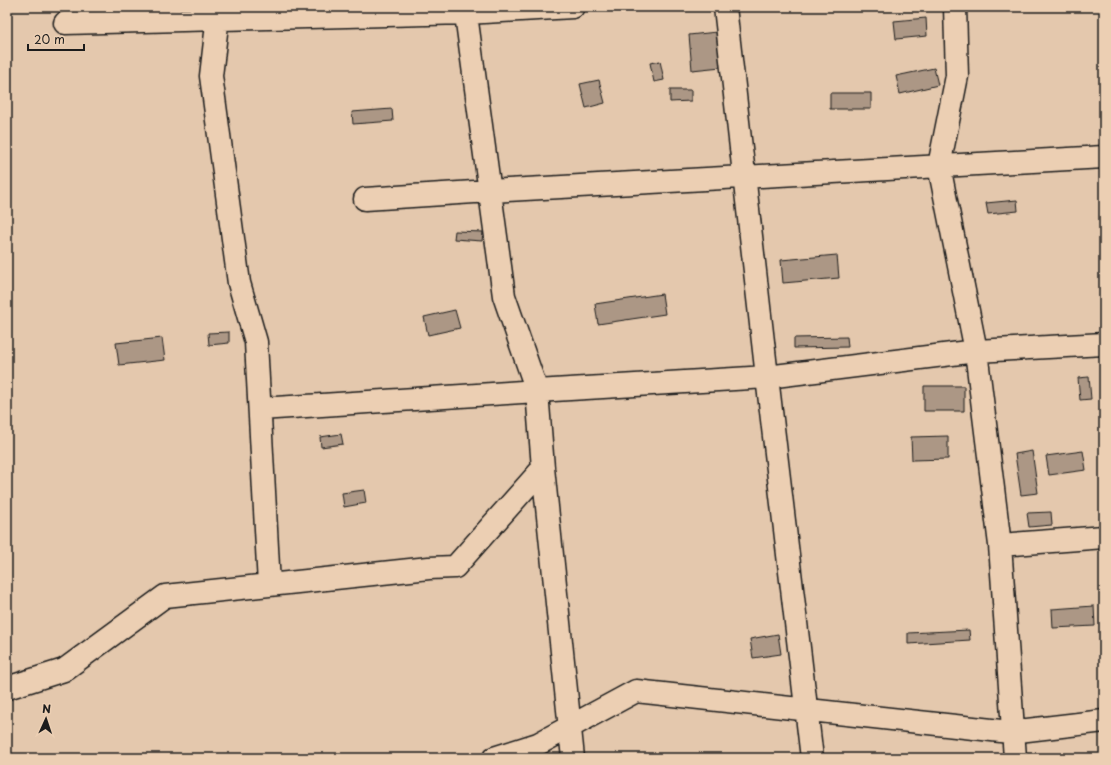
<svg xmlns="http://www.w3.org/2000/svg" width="1111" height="765" font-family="'Playpen Sans',sans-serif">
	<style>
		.building { fill: #ac9785; stroke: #1c1c1c }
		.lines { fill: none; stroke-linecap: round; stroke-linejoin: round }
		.minor-casing { stroke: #1c1c1c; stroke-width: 25 }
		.minor { stroke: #eccfb3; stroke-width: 22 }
	</style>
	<rect width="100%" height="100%" fill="#e4c8ad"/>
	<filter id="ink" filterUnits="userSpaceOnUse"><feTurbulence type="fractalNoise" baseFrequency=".025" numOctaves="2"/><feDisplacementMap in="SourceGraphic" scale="8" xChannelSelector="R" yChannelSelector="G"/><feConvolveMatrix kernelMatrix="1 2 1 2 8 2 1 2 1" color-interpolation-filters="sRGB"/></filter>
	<g filter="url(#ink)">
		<path class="building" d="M926,18L927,36L896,39L894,21Z
			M717,32L721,67L692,70L689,35Z
			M660,61L664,80L654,82L650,63Z
			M934,68L938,85L900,94L896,76Z
			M599,80L605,103L586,108L580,84Z
			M670,90H691V101L670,102Z
			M830,93H871V109H830Z
			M392,109L393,121L353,124L352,112Z
			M1017,200L1018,211L988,214L986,203Z
			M455,231L483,232L482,241L454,239Z
			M837,255L839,278L783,283L781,260Z
			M662,294L665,314L598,324L595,304Z
			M455,310L460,328L428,335L424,317Z
			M229,332V343L209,345L208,333Z
			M847,337L848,347L794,348V338Z
			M162,338L165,360L119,365L116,343Z
			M1089,377L1091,399L1080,400L1078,378Z
			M924,386H964V411H924Z
			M341,434L343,444L321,447L320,437Z
			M948,436V459L912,460L911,437Z
			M1032,451L1038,493L1021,495L1015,454Z
			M1083,451L1086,470L1049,475L1046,456Z
			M364,490L366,503L344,507L342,493Z
			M1051,512L1052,525L1029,527L1027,513Z
			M1094,606L1095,626L1053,628L1052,609Z
			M969,630L970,640L908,644V633Z
			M778,634L781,654L753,658L750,639Z"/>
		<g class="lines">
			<g class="minor-casing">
				<path id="minor" d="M219,7L211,76L239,283L256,342L269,585
					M465,7L504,296L537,391L543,468L573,758
					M725,7L767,377L812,758
					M955,7L957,76L939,166L976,351L1000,545L1015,758
					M65,23L466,13L573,7
					M365,199L490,191L1104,157
					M260,409L537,391L767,377L976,351L1104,344
					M1000,545L1104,537
					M7,688L64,670L165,596L429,568L455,567L543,468
					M494,758L538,744L636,691L1010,732L1104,721"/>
			</g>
			<use href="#minor" class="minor"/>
		</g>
	</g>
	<rect width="1111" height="765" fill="none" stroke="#eccfb3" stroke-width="24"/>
	<rect x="12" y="12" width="1087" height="741" fill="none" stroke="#1c1c1c" stroke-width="1.5" filter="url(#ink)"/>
	<g transform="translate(46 719) rotate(3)" stroke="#eccfb3" stroke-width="3" paint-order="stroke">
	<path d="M0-3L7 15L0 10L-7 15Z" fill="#1c1c1c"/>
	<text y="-6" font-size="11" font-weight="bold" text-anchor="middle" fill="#1c1c1c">N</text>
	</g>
	<path d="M28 44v6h56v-6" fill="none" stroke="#1c1c1c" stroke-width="2"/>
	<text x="34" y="44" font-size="12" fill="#1c1c1c" stroke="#eccfb3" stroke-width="3" paint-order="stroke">20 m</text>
</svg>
